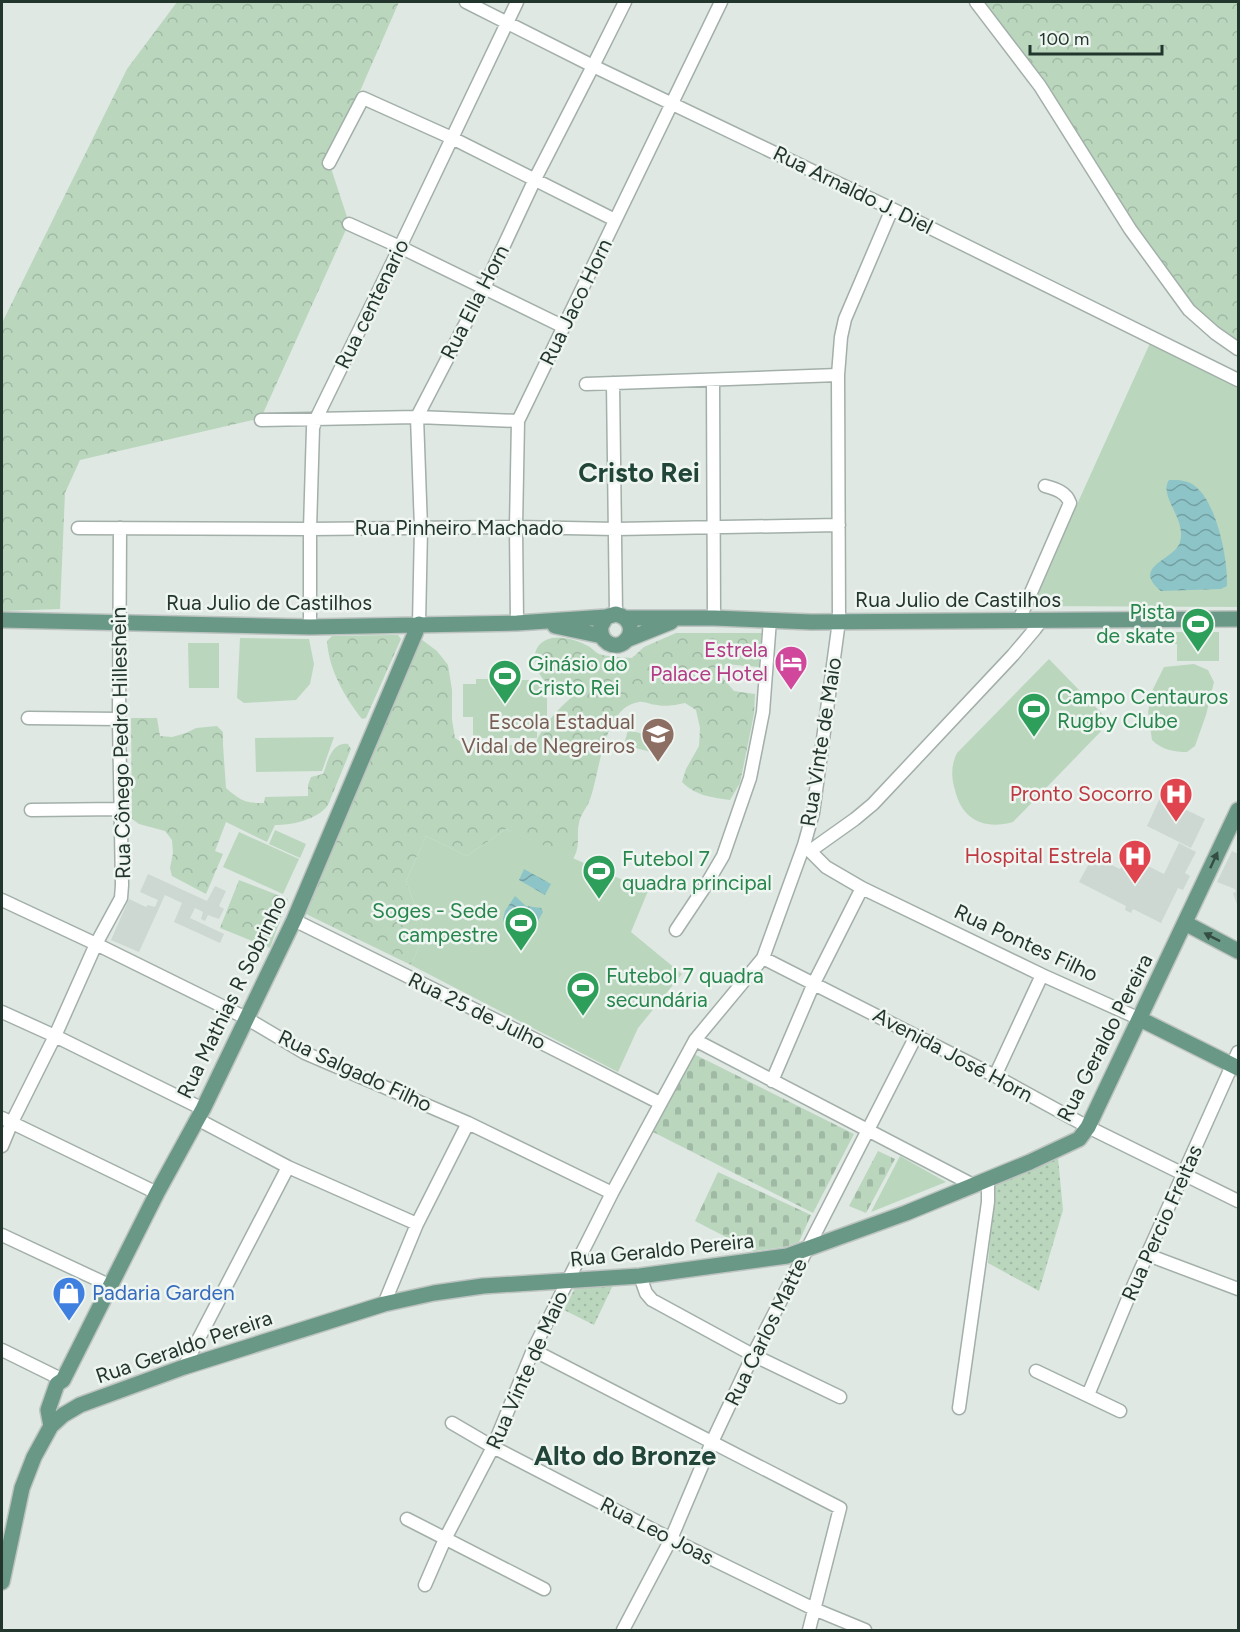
<svg xmlns="http://www.w3.org/2000/svg" width="1240" height="1632" font-family="Figtree,sans-serif">
	<style>
		.built { fill: #cdd8d2 }
		.grass { fill: url(#grass-dots) }
		.forest { fill: url(#forest-crowns) }
		.cemetery { fill: url(#cemetery-stones) }
		.park { fill: #bad7be }
		.water { fill: url(#water-waves) }
		.lines { fill: none; stroke-linecap: round; stroke-linejoin: round }
		.minor-casing { stroke: #a3afa9; stroke-width: 15 }
		.major-casing { stroke: #bdc3c0; stroke-width: 18 }
		.minor { stroke: #fff; stroke-width: 12 }
		.major { stroke: #699887; stroke-width: 15 }
		.oneway { fill: #344e44 }
		.labels { text-anchor: middle; stroke-width: 5; stroke-linejoin: round; paint-order: stroke }
		.street-label { font-size: 21px; fill: #22362e; stroke: #eff5f1 }
		.leisure-label { font-size: 21px; fill: #27864d; stroke: #eff5f1; text-anchor: start }
		.hotel-label { font-size: 21px; fill: #b23c85; stroke: #eff5f1; text-anchor: end }
		.education-label { font-size: 21px; fill: #785e54; stroke: #eff5f1; text-anchor: end }
		.health-label { font-size: 21px; fill: #be3a42; stroke: #eff5f1; text-anchor: end }
		.shop-label { font-size: 21px; fill: #366cbe; stroke: #eff5f1; text-anchor: start }
		.district-label { font-size: 27px; font-weight: bold; fill: #214538; stroke: #eff5f1 }
	</style>
	<defs>
		<pattern id="grass-dots" width="8" height="8" patternUnits="userSpaceOnUse" patternTransform="scale(1.5)"><rect width="8" height="8" fill="#bad7be"/><path d="M2 2h.1M6 6h.1" fill="none" stroke="#a0b9a4" stroke-width="1.8" stroke-linecap="round"/></pattern>
		<pattern id="forest-crowns" width="20" height="18" patternUnits="userSpaceOnUse" patternTransform="scale(1.5)"><rect width="20" height="18" fill="#bad7be"/><path d="M2 6a3 3 0 1 1 6 0M12 15a3 3 0 1 1 6 0" fill="none" stroke="#a0b9a4"/></pattern>
		<pattern id="cemetery-stones" width="16" height="16" patternUnits="userSpaceOnUse" patternTransform="scale(1.5)"><rect width="16" height="16" fill="#bad7be"/><path d="M2 7V4a2 2 0 0 1 4 0v3zM10 15v-3a2 2 0 0 1 4 0v3z" fill="#a0b9a4"/></pattern>
		<pattern id="water-waves" width="16" height="10" patternUnits="userSpaceOnUse" patternTransform="scale(1.5)"><rect width="16" height="10" fill="#8dc4c7"/><path d="M0 5q4-4 8 0t8 0" fill="none" stroke="#73a0a2"/></pattern>
	</defs>
	<rect width="100%" height="100%" fill="#dfe8e3"/>
	<path class="built" d="M1173,791L1178,794L1174,804L1205,819L1191,848L1147,826L1160,798L1167,802Z
		M1179,843L1196,852L1185,873L1190,876L1183,890L1178,888L1161,923L1133,909L1131,913L1125,910L1126,906L1079,882L1093,856L1120,869L1124,863L1144,873L1148,866L1164,874Z
		M1232,851L1238,854V903L1237,904L1233,893L1236,892L1235,889L1217,882Z
		M148,874L207,901L215,886L226,891L219,906L224,909L219,919L208,915L205,921L201,919L203,912L195,908L190,918L224,934L220,943L174,922L182,903L165,895L139,952L111,940L129,899L146,907L148,905L155,907L158,900L140,892Z"/>
	<path class="grass" d="M1058,1158L1063,1210L1039,1291L988,1263L994,1198L992,1184Z
		M613,1285L594,1325L564,1310L575,1288Z"/>
	<path class="forest" d="M177,2H399L329,162L349,223L261,418L80,460L65,493L60,609L2,611V323L127,69Z
		M976,2H1238V346L1189,310Z
		M676,633H762L759,667L725,664L722,677L734,691L755,694L754,714L740,783L730,800C711,797 696,796 682,782L686,769L699,746L700,728L696,710L685,703C676,705 666,707 657,705C651,705 644,701 639,702C602,707 600,776 589,802C586,809 580,815 579,823C576,836 581,846 573,859L506,829L467,856L426,836L406,881L425,933L411,965L306,914L421,639L437,651L448,665L452,690V720L455,738L469,747L535,744C544,724 557,710 573,696L568,689C560,688 553,687 546,682C532,669 528,643 552,638C564,636 577,640 588,646C592,648 595,652 599,654C607,657 623,657 632,658L644,647Z
		M390,635H398L401,639L366,718L362,719C344,696 329,670 327,641L332,636Z
		M131,718H157L160,736L172,737L186,733L196,728L217,726L223,732V745L226,788C241,801 245,803 264,803L265,797L308,796V785L311,777L323,774C328,762 331,742 348,744L351,749L328,805C317,820 292,825 275,825L267,842L226,822L215,851L223,854L206,894L172,876L170,868L173,853L172,840L165,831L139,824L132,819Z
		M239,880L288,899L270,948L220,928Z"/>
	<path class="cemetery" d="M694,1054L854,1134L813,1213L653,1132Z
		M878,1151L895,1159L866,1213L849,1206Z
		M718,1172L811,1215L799,1242L785,1247L753,1251L695,1221Z"/>
	<path class="park" d="M1151,341L1238,384V607L1031,606Z
		M1176,632H1219V661H1177V644H1171V638H1176Z
		M240,638L309,639L314,664L310,684L296,700L244,703L237,698Z
		M188,643H219V688H189Z
		M1049,659L1110,722L1013,822C984,830 962,820 955,790C951,777 951,765 957,753Z
		M1194,664L1208,670L1214,682L1206,715L1195,746L1187,752C1174,752 1162,750 1152,740L1148,712L1153,689L1164,667Z
		M499,668L515,669V680H538V685H543V693H547V716H537V738H473V717H463V684H476V679H499Z
		M628,730L659,738L655,753L624,745Z
		M334,737L322,771L256,772L255,738Z
		M506,829L648,891L631,932L682,974L638,1028L618,1072L411,965L425,933L406,881L426,836L467,856Z
		M275,830L306,844L300,858L269,844Z
		M239,832L299,859L283,894L223,867Z
		M900,1156L946,1182L871,1212Z"/>
	<path class="water" d="M1169,480C1179,480 1189,480 1196,487C1217,504 1228,559 1227,586L1221,589L1161,591C1130,566 1175,560 1180,542C1187,519 1158,496 1169,480Z
		M524,869L551,884L545,895L519,880Z
		M515,896L526,906L541,908L543,912L535,926C523,927 520,915 507,923L504,922L503,919L505,911Z"/>
	<g class="lines">
		<g class="minor-casing">
			<path id="minor" d="M466,2L593,66L892,209L1238,380
				M976,2L1040,86L1130,229L1189,310L1215,333L1238,349
				M329,163L363,98L452,138L615,220
				M349,224L400,247L564,327
				M713,380L714,618
				M613,383L616,614
				M586,384L838,375
				M261,420L417,417L518,421
				M78,528L310,529L516,527L616,529L839,525
				M1019,620L1070,503C1066,492 1056,489 1045,486
				M517,623L516,527L518,421L721,2
				M419,624L421,528L417,417L484,288L535,179L593,66L625,2
				M310,627V529L313,428L316,419L400,247L517,2
				M28,718L119,719
				M31,810L121,809
				M804,845L826,867L862,888L1042,975L1140,1019
				M810,851L855,819L873,804L1013,655L1035,629L1041,621
				M2,900L96,944L246,1018L305,1053L468,1123L612,1193
				M294,920L528,1036L660,1103
				M676,930L706,885L723,856L750,778L763,712L770,620
				M763,958L995,1076L1088,1127L1238,1201
				M2,1012L55,1036L203,1109
				M695,1040L973,1185
				M995,1076L1042,975
				M772,1081L814,983L862,888
				M2,1118L157,1193
				M197,1119L288,1167L417,1224
				M2,1146L12,1122L55,1036L96,944L121,898L122,885L119,719L120,528
				M2,1235L111,1286
				M1148,1255L1238,1289
				M640,1276L646,1293L652,1300L753,1355L840,1397
				M384,1304L417,1224L468,1123
				M2,1350L63,1380
				M533,1350L840,1508L809,1630
				M184,1367L288,1167
				M1036,1371L1120,1411
				M1088,1395L1134,1284L1238,1052
				M959,1408L988,1202V1179
				M452,1423L493,1447L671,1539L814,1609L865,1630
				M407,1519L544,1589
				M425,1585L445,1539L493,1447L533,1350L612,1193L695,1040L763,958L804,845L813,813L839,621L838,375L841,337L845,319L892,209
				M623,1630L671,1539L712,1442L753,1355L916,1036"/>
		</g>
		<g class="major-casing">
			<path id="major" d="M626,618H714L811,622L1238,619
				M2,620L310,627L517,623L606,617L616,614C643,621 627,654 608,643C602,639 600,633 601,626L606,617
				M555,626L602,636
				M626,640L671,622
				M1185,923L1238,951
				M1140,1019L1238,1068
				M51,1426L48,1410L57,1384L63,1380L157,1193L203,1109L294,920L419,624
				M2,1582L22,1488L34,1457L51,1426L63,1415L80,1405L184,1367L384,1304L434,1293L483,1286L640,1276L787,1256L906,1213L1030,1162L1079,1139L1088,1127L1238,810"/>
		</g>
		<use href="#minor" class="minor"/>
		<use href="#major" class="major"/>
	</g>
	<defs><path id="oneway-solid" d="M-6-.8H1V-3.2L6.5 0L1 3.2V.8H-6Z" transform="scale(1.5)"/></defs>
	<g class="oneway">
		<use href="#oneway-solid" transform="translate(1214 860) rotate(-65)"/>
		<use href="#oneway-solid" transform="translate(1212 937) rotate(-153)"/>
	</g>
	<defs>
		<g id="stadium-pin" transform="scale(1.725)"><path d="M0 17L-7.5 6A9.5 9.5 0 1 1 7.5 6Z" fill="#2e9e5b" stroke="#eff5f1"/><path d="M0-5a6.5 5 0 1 0 0 10a6.5 5 0 1 0 0-10ZM-3.5-1.8h7v3.6h-7Z" fill="#fff"/></g>
		<g id="hotel-pin" transform="scale(1.725)"><path d="M0 17L-7.5 6A9.5 9.5 0 1 1 7.5 6Z" fill="#d1479c" stroke="#eff5f1"/><path d="M-6-4.5h1.5V1H6V5H4.5V3h-9V5H-6ZM-4 0a1.8 1.8 0 1 1 3.6 0ZM.5 0V-2.5h3Q6-2.5 6 0Z" fill="#fff"/></g>
		<g id="school-pin" transform="scale(1.725)"><path d="M0 17L-7.5 6A9.5 9.5 0 1 1 7.5 6Z" fill="#8d6e63" stroke="#eff5f1"/><path d="M0-5L7-2L0 1L-7-2ZM-4 1L0 2.5L4 1V4Q0 6-4 4Z" fill="#fff"/></g>
		<g id="hospital-pin" transform="scale(1.725)"><path d="M0 17L-7.5 6A9.5 9.5 0 1 1 7.5 6Z" fill="#e0444e" stroke="#eff5f1"/><path d="M-5-5h3v3.5h4V-5h3V5h-3V1.5h-4V5h-3Z" fill="#fff"/></g>
		<g id="shop-pin" transform="scale(1.725)"><path d="M0 17L-7.5 6A9.5 9.5 0 1 1 7.5 6Z" fill="#3f7fe0" stroke="#eff5f1"/><path d="M-5-2.5h2.3a2.7 3.5 0 0 1 5.4 0H5L5.5 6h-11ZM-1.5-2.5h3a1.5 2.3 0 0 0-3 0Z" fill="#fff"/></g>
	</defs>
	<g fill-rule="evenodd">
		<use href="#stadium-pin" x="1198" y="624"/>
		<use href="#hotel-pin" x="791" y="662"/>
		<use href="#stadium-pin" x="505" y="676"/>
		<use href="#stadium-pin" x="1034" y="709"/>
		<use href="#school-pin" x="658" y="734"/>
		<use href="#hospital-pin" x="1176" y="794"/>
		<use href="#hospital-pin" x="1135" y="856"/>
		<use href="#stadium-pin" x="599" y="871"/>
		<use href="#stadium-pin" x="521" y="923"/>
		<use href="#stadium-pin" x="583" y="988"/>
		<use href="#shop-pin" x="69" y="1293"/>
	</g>
	<g class="labels">
		<g class="street-label">
			<text transform="translate(853 190) rotate(26)" y="7">Rua Arnaldo J. Diel</text>
			<text transform="translate(475 302) rotate(-63)" y="7">Rua Ella Horn</text>
			<text transform="translate(576 302) rotate(-64)" y="7">Rua Jaco Horn</text>
			<text transform="translate(372 304) rotate(-64)" y="7">Rua centenario</text>
			<text x="459" y="535">Rua Pinheiro Machado</text>
			<text x="958" y="607">Rua Julio de Castilhos</text>
			<text x="269" y="610">Rua Julio de Castilhos</text>
			<text transform="translate(821 742) rotate(-81)" y="7">Rua Vinte de Maio</text>
			<text transform="translate(121 743) rotate(-91)" y="7">Rua Cônego Pedro Hilleshein</text>
			<text transform="translate(1026 943) rotate(25)" y="7">Rua Pontes Filho</text>
			<text transform="translate(232 997) rotate(-64)" y="7">Rua Mathias R Sobrinho</text>
			<text transform="translate(477 1011) rotate(26)" y="7">Rua 25 de Julho</text>
			<text transform="translate(1105 1038) rotate(-63)" y="7">Rua Geraldo Pereira</text>
			<text transform="translate(953 1055) rotate(28)" y="7">Avenida José Horn</text>
			<text transform="translate(355 1071) rotate(25)" y="7">Rua Salgado Filho</text>
			<text transform="translate(1162 1223) rotate(-66)" y="7">Rua Percio Freitas</text>
			<text transform="translate(662 1250) rotate(-6)" y="7">Rua Geraldo Pereira</text>
			<text transform="translate(766 1332) rotate(-64)" y="7">Rua Carlos Matte</text>
			<text transform="translate(184 1347) rotate(-19)" y="7">Rua Geraldo Pereira</text>
			<text transform="translate(527 1370) rotate(-66)" y="7">Rua Vinte de Maio</text>
			<text transform="translate(657 1531) rotate(27)" y="7">Rua Leo Joas</text>
		</g>
		<g class="leisure-label">
			<text x="1175" y="619" text-anchor="end">Pista<tspan x="1175" dy="24">de skate</tspan></text>
			<text x="528" y="671">Ginásio do<tspan x="528" dy="24">Cristo Rei</tspan></text>
			<text x="1057" y="704">Campo Centauros<tspan x="1057" dy="24">Rugby Clube</tspan></text>
			<text x="622" y="866">Futebol 7<tspan x="622" dy="24">quadra principal</tspan></text>
			<text x="498" y="918" text-anchor="end">Soges - Sede<tspan x="498" dy="24">campestre</tspan></text>
			<text x="606" y="983">Futebol 7 quadra<tspan x="606" dy="24">secundária</tspan></text>
		</g>
		<g class="hotel-label">
			<text x="768" y="657">Estrela<tspan x="768" dy="24">Palace Hotel</tspan></text>
		</g>
		<g class="education-label">
			<text x="635" y="729">Escola Estadual<tspan x="635" dy="24">Vidal de Negreiros</tspan></text>
		</g>
		<g class="health-label">
			<text x="1153" y="801">Pronto Socorro</text>
			<text x="1112" y="863">Hospital Estrela</text>
		</g>
		<g class="shop-label">
			<text x="92" y="1300">Padaria Garden</text>
		</g>
		<g class="district-label">
			<text x="639" y="482">Cristo Rei</text>
			<text x="625" y="1465">Alto do Bronze</text>
		</g>
	</g>
	<rect width="1240" height="1632" fill="none" stroke="#22362e" stroke-width="6"/>
	<path d="M1030 45v9h132v-9" fill="none" stroke="#22362e" stroke-width="3"/>
	<text x="1039" y="45" font-size="18" fill="#22362e" stroke="#eff5f1" stroke-width="4.5" paint-order="stroke">100 m</text>
</svg>
